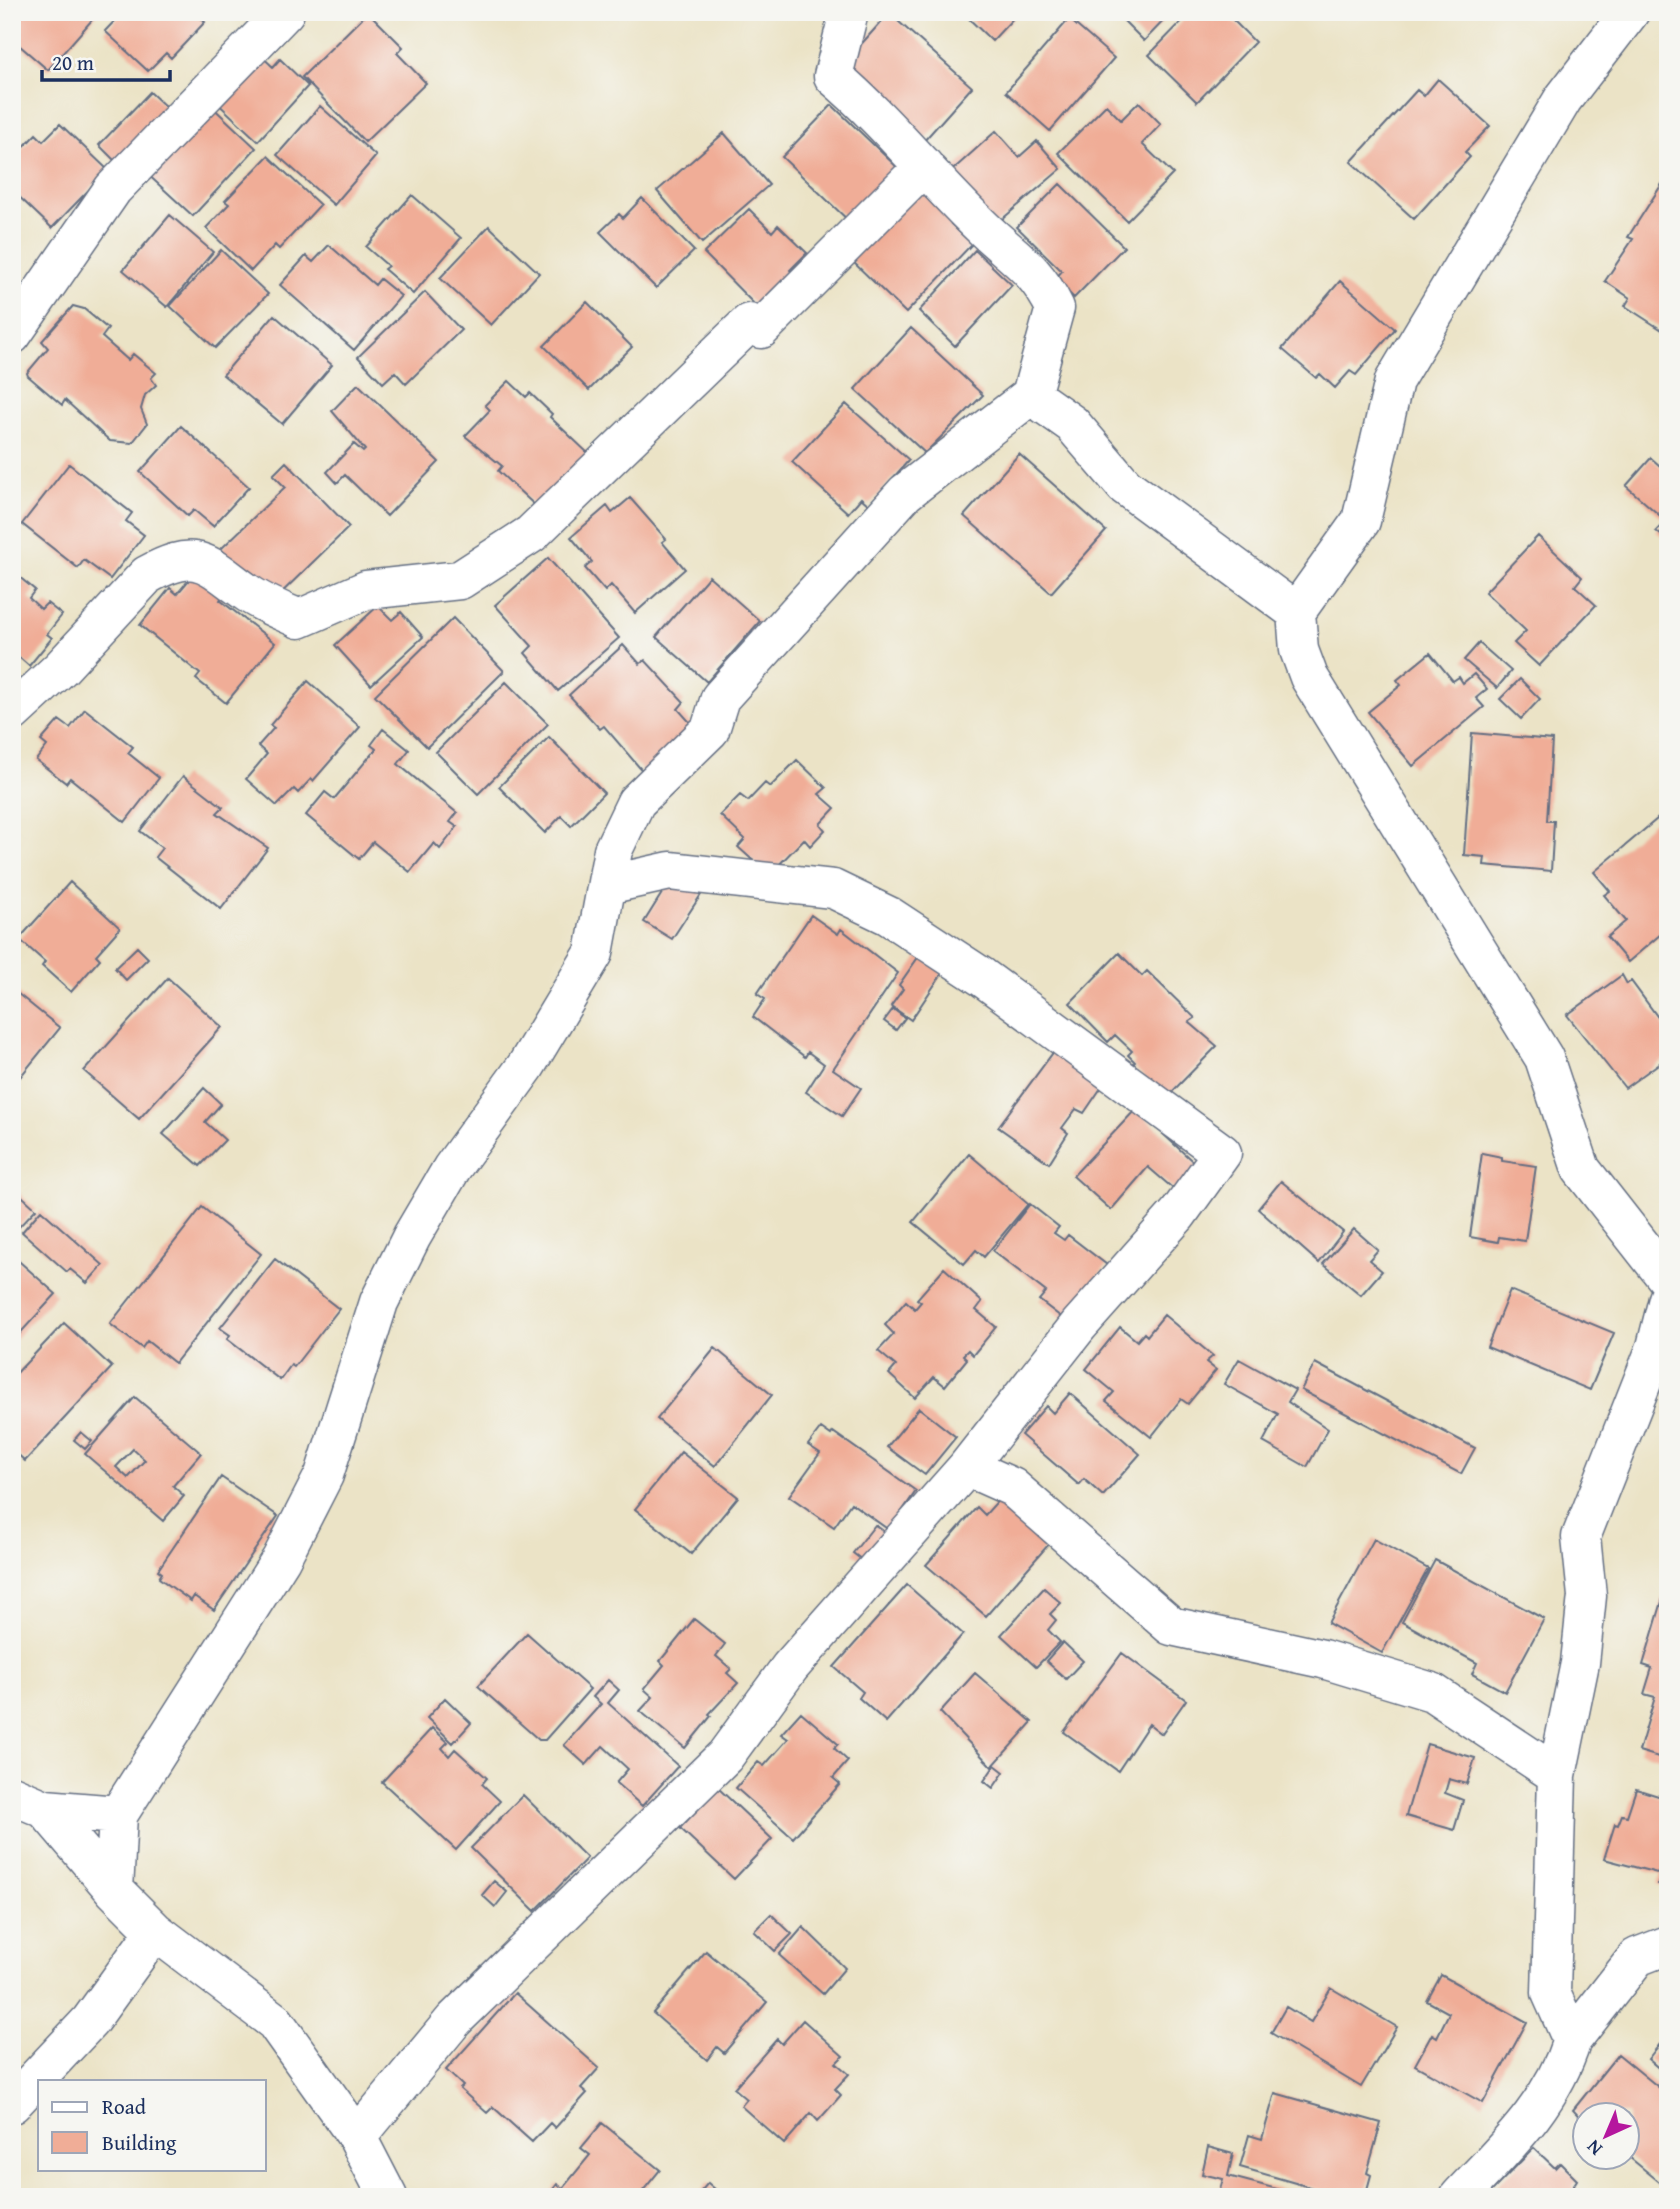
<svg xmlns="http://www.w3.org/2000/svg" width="1680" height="2209" font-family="'Gentium Book Plus',serif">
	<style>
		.building { fill: #f0ad97; fill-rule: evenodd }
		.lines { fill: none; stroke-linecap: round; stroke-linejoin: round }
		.minor-casing { stroke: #646e82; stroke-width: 41 }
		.minor { stroke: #fff; stroke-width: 38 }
	</style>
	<rect width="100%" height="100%" fill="#f6f6f2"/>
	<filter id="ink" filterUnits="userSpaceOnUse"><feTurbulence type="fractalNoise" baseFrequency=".0143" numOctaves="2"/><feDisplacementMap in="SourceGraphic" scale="14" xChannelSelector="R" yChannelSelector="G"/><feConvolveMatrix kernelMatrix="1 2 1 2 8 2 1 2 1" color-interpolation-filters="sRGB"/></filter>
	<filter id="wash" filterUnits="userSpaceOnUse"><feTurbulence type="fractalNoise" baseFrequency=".00686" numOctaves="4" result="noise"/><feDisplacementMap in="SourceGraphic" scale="28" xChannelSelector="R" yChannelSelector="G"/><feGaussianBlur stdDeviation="1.57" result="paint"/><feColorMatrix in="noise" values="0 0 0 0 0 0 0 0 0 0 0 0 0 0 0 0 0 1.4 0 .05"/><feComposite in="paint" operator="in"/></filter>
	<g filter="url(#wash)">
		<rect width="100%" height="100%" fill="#ebe3c6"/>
		<g id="blocks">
			<path class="building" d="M12,12H99L48,70L12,39Z
				M123,12H206L201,18L205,22L171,58L166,53L148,71L105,31Z
				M368,12L403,47L397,53L426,83L365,142L302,77Z
				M962,12H1019L992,41Z
				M1115,12H1172L1144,41Z
				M1191,12H1225L1255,42L1197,102L1149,55Z
				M889,13L972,87L923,142L840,68Z
				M1069,19L1114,58L1050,131L1006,92Z
				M255,50L273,67L280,59L308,86L258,141L212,98Z
				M1438,79L1490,126L1465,152L1470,157L1414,219L1351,162L1417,90L1424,96Z
				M150,92L168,109L116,162L99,145Z
				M206,101L256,148L193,216L145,172Z
				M1139,102L1161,124L1142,144L1173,174L1127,221L1058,153L1106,105L1121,120Z
				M832,105L902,172L852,224L782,157Z
				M320,106L376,156L334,205L277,155Z
				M60,124L108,170L52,228L12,190V159L36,134L43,141Z
				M996,131L1019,157L1037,141L1061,169L994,226L947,175Z
				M724,133L769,185L702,243L657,191Z
				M268,156L320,205L279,249L275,245L251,271L206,228L229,204L225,201Z
				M923,182L959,217L951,224L972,244L906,313L849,258Z
				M1060,184L1124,247L1074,298L1055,279L1062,271L1017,227Z
				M1662,184L1668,188V322L1662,330L1625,306L1630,298L1605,281L1633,239L1628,237Z
				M412,195L461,238L413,294L384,269L388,266L366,247Z
				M642,198L694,251L656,288L600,232L619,214L623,218Z
				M749,209L772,232L778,225L807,253L790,270L796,276L760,310L704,253Z
				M170,215L213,252L167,307L123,270Z
				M489,226L539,273L491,325L440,278Z
				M329,245L375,285L380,279L401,296L354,350L280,285L306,256L313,262Z
				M221,250L268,294L215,348L170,306Z
				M975,250L1012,285L955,346L919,311Z
				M1340,281L1395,329L1356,375L1350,371L1335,388L1320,374L1316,378L1282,349Z
				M425,292L461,330L406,384L395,372L383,383L358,357Z
				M587,302L632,347L589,390L544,346Z
				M73,306L84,309L108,329L102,337L128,360L133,354L156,373L151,378L156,385L145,395L141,409L147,424L132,443L110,441L65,400L62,405L28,376L27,373L48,348L42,341Z
				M274,315L332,365L282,424L223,375Z
				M911,328L983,395L925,453L855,389Z
				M509,381L526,397L530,393L552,414L550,417L590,455L539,509L498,471L502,466L465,436L490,410L485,405Z
				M358,384L439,462L387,516L345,475L337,483L327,472L354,444L363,452L365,450L332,411Z
				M846,404L909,460L869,505L861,498L848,513L792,462Z
				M181,426L249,487L213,526L194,510L188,516L140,472Z
				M1019,454L1106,531L1051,593L964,516Z
				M1651,458L1668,473V541L1656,531L1666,521L1626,486Z
				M286,462L349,527L273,601L221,549L285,487L273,475Z
				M69,464L132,513L126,521L144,535L110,579L84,560L78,568L22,524Z
				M630,498L666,539L662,542L685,569L635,613L611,585L605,591L585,568L592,562L571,537L607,506L612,513Z
				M1538,536L1582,577L1575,586L1596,605L1539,666L1514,643L1526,631L1485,592Z
				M548,558L619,638L558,691L525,653L532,646L495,605Z
				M12,571L35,590L29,598L41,609L47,603L62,615L47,634L52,638L29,666L12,651Z
				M194,574L222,597L220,600L275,643L226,703L196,679L200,674L140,625L170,588L177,594Z
				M709,576L760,621L707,682L656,637Z
				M378,606L392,620L401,612L423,637L371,685L335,645Z
				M453,618L504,671L427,747L375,695Z
				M1479,643L1511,671L1497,688L1464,660Z
				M623,645L640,664L645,660L684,702L678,709L695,728L645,774L604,726L600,729L569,695Z
				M1430,653L1453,681L1459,677L1463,683L1474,674L1487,689L1476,698L1484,707L1413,766L1368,712L1401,685L1397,680Z
				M1520,679L1540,699L1521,719L1500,699Z
				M308,681L360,727L313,781L311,779L298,793L294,789L277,806L246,779L267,754L258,746L274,728L270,725Z
				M506,682L548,724L478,794L436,752Z
				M85,709L133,747L128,753L159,778L125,822L70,778L66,783L36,760L47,746L41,741L59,720L70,728Z
				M383,729L409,750L398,764L457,813L450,822L457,827L440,849L434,843L410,872L373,842L359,859L306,815L325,792L334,799L376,749L371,745Z
				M1472,733L1552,740L1547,821H1554L1551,871L1484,865L1485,857L1464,855Z
				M549,737L604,793L571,826L561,816L545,833L499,787Z
				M797,760L826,788L819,794L835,808L820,824L825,830L810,846L804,839L769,875L738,847L745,839L720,815L740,795L748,801L765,783L770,787Z
				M183,776L223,807L217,813L268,848L221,909L155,857L162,848L140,831Z
				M1663,814L1668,820V928L1628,962L1607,937L1626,921L1604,895L1610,891L1594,872Z
				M674,874L704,890L672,939L644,922Z
				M70,882L120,928L96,955L100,959L71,992L42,966L45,962L19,939Z
				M811,915L838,934L841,929L898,973L833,1069L861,1088L842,1116L806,1092L824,1064L808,1052L805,1057L753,1017L765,999L757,994Z
				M137,947L148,958L126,980L115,968Z
				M1119,953L1142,976L1147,971L1195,1018L1189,1022L1217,1046L1166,1098L1132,1065L1135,1062L1128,1055L1132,1051L1115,1035L1108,1042L1070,1003Z
				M919,956L943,972L911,1020L891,1006L903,989L899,985Z
				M1622,975L1627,984L1631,981L1668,1031V1057L1625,1088L1567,1015Z
				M168,978L222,1027L139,1119L84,1071Z
				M12,989L60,1028L12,1087Z
				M893,1009L905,1018L896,1030L884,1021Z
				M1055,1050L1103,1085L1084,1113L1076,1109L1062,1128L1068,1133L1049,1163L998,1127Z
				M204,1088L221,1104L205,1122L225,1140L200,1166L163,1134Z
				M1136,1109L1201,1169L1177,1192L1148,1167L1111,1210L1073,1176Z
				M1482,1153L1502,1157V1161L1536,1166L1525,1241L1499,1237L1498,1242L1470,1237Z
				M969,1154L1028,1204L984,1257L976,1250L964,1264L913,1222Z
				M1281,1181L1343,1232L1319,1263L1258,1209Z
				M12,1187L36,1209L16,1230L12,1227Z
				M1030,1204L1059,1227L1054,1233L1064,1240L1068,1235L1107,1265L1065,1320L1039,1300L1046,1292L993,1251Z
				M202,1207L261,1254L175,1363L147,1341L142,1348L110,1324Z
				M41,1210L103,1265L87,1283L70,1269L67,1272L22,1232Z
				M1354,1229L1378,1250L1369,1260L1382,1271L1361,1295L1323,1264Z
				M12,1255L56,1294L12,1342Z
				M275,1259L339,1309L294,1367L291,1365L280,1380L227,1339L230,1335L220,1328Z
				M944,1268L982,1302L976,1310L996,1327L973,1355L968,1350L963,1355L967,1359L945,1386L934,1377L915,1398L889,1374L896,1366L878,1351L894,1334L885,1325L906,1301L915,1309L921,1302L917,1299Z
				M1510,1290L1614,1333L1590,1390L1487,1347Z
				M1164,1315L1213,1356L1206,1362L1216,1370L1188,1404L1181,1399L1151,1437L1106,1401L1114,1392L1086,1369L1120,1327L1137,1341L1144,1333L1147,1336Z
				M64,1323L112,1367L25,1461L12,1449V1378Z
				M715,1348L772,1395L715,1466L657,1419Z
				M1239,1359L1295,1390L1288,1402L1328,1429L1307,1467L1263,1442L1278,1414L1224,1384Z
				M1315,1363L1475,1448L1461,1474L1301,1390Z
				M1070,1393L1140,1454L1103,1496L1084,1479L1079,1485L1021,1435L1046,1406L1053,1413Z
				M135,1397L201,1453L173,1486L184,1496L163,1521L85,1454ZM133,1449L145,1460L128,1478L116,1467Z
				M919,1408L956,1437L925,1475L887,1447Z
				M821,1428L831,1435L833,1432L916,1491L889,1530L851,1503L834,1527L789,1496L820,1453L808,1445Z
				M81,1432L92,1441L85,1449L74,1440Z
				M681,1452L738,1497L691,1554L635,1509Z
				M221,1477L278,1516L214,1610L194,1596L191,1601L159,1578L162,1573L158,1570Z
				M1002,1496L1056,1536L986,1616L926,1565L977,1507L985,1515Z
				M875,1525L888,1534L866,1563L853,1553Z
				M1374,1539L1428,1569L1382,1653L1328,1623Z
				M1435,1560L1544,1619L1505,1692L1472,1674L1477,1663L1402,1622Z
				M907,1585L963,1634L886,1722L859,1698L863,1692L834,1667Z
				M1667,1585H1668V1760L1639,1751L1655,1697L1644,1694L1652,1668L1643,1665Z
				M1044,1588L1061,1603L1050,1614L1056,1620L1048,1630L1060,1642L1036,1667L1001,1635Z
				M694,1619L725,1644L716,1656L731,1669L727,1673L738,1683L709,1714L711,1716L685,1748L640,1711L653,1697L644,1689L664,1665L660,1661Z
				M527,1633L590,1689L545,1740H539L478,1686Z
				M1063,1642L1083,1661L1066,1679L1046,1661Z
				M1122,1653L1186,1700L1162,1734L1149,1724L1118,1771L1064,1732Z
				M975,1673L1032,1722L992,1767L940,1712Z
				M608,1680L619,1690L608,1703L678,1766L642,1806L616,1783L628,1769L603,1746L586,1765L564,1745L601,1704L593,1697Z
				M445,1698L471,1723L453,1743L427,1718Z
				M801,1712L838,1744L834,1748L848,1761L833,1778L840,1784L793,1838L736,1788L758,1762L764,1766L788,1739L781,1734Z
				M432,1728L448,1742L442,1748L449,1756L455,1749L487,1778L482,1784L500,1801L456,1850L382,1782Z
				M1427,1744L1475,1758L1467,1784L1449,1779L1445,1793L1463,1800L1454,1830L1406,1816Z
				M995,1765L1004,1772L993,1788L984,1781Z
				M718,1788L772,1839L734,1879L680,1828Z
				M1636,1789L1668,1799V1887L1658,1884L1661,1874L1604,1859L1615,1824L1618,1825L1622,1815L1627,1816Z
				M523,1795L587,1858L535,1911L471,1848Z
				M494,1881L507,1892L495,1907L482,1895Z
				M771,1914L792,1934L775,1951L754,1931Z
				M803,1927L845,1968L823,1994L779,1955Z
				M706,1951L767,2002L724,2053L717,2047L707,2060L653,2013Z
				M1441,1975L1527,2022L1483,2103L1415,2065L1432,2034L1437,2037L1449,2013L1427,2001Z
				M1331,1988L1397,2027L1361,2087L1271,2033L1286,2007L1311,2022Z
				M515,1993L599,2068L581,2088L587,2093L555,2128L550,2123L532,2142L493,2107L487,2113L460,2089L463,2086L446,2070Z
				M803,2020L843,2056L836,2063L849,2074L835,2089L841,2095L818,2121L811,2113L784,2144L741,2106L747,2099L734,2088L777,2039L782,2044Z
				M1660,2044L1668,2051V2076L1648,2059Z
				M1618,2054L1668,2095V2189L1629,2157L1628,2159V2114H1586V2124L1573,2110Z
				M1275,2093L1381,2123L1367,2173L1371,2175L1365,2197H1344L1240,2167L1249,2135L1262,2139Z
				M602,2123L660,2170L638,2197H547L557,2184L563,2188L590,2155L581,2148Z
				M1208,2147L1233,2154L1228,2176L1307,2197H1218L1223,2179L1202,2174Z
				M1534,2148L1555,2168L1560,2163L1577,2180L1573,2186L1583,2197H1486Z
				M708,2183L724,2197H696Z"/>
		</g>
	</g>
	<g filter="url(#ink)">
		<use href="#blocks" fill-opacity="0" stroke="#646e82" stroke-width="2"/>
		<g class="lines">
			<g class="minor-casing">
				<path id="minor" d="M849,12L833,76C886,121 930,177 980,225C1012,257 1034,265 1055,308L1031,395L1072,424L1125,486L1296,612
					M1630,12L1563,99L1394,381L1361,521L1296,612L1299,650L1309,677L1544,1058L1581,1169L1668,1280
					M12,335L113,189L285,12
					M12,713L61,668L147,575C200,546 207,565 249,594C264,604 282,611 299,619L366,590L460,580L531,534L749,323L761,329L924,166
					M967,1467L1012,1487L1171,1626L1323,1659L1432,1692L1557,1775
					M12,1795L45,1809L114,1890L155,1931L275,2022L357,2137L388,2197
					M45,1809L118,1815
					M114,1890L118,1815L281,1559L324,1475L379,1302L412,1236L452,1168L526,1066L594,953L613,850L636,802L710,730L720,698L905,493L1031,395
					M1572,2040L1637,1957L1668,1945
					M12,2104L90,2021L155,1931
					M357,2137L454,2020L725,1756L790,1667L967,1467L1079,1325L1178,1214L1222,1153L982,977L889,916L833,889L670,871L607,885
					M1459,2197C1504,2149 1552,2105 1572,2040L1551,1993L1557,1775L1580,1663L1587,1596L1581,1537L1656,1347L1668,1299"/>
			</g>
			<use href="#minor" class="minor"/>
		</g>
	</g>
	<rect width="1680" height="2209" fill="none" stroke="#f6f6f2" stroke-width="42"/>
	<rect x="38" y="2080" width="228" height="91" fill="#f6f6f2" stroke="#9ea6b7" stroke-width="2"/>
	<rect x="52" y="2102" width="35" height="10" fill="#ffffff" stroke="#9ea6b7" stroke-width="2"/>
	<text x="102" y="2114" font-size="21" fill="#1b2f5e">Road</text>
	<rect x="52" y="2132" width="35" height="21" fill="#f0ad97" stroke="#9ea6b7" stroke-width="2"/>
	<text x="102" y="2150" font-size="21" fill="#1b2f5e">Building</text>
	<g transform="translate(1606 2136) rotate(224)"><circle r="33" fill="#f6f6f2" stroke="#9ea6b7" stroke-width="2"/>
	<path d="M0-5L12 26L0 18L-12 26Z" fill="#b5179e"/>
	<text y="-10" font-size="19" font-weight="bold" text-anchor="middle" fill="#1b2f5e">N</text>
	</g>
	<path d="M42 70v10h128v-10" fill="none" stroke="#1b2f5e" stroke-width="3.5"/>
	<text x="52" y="70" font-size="21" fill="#1b2f5e" stroke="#f6f6f2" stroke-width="5" paint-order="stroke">20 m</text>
</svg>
